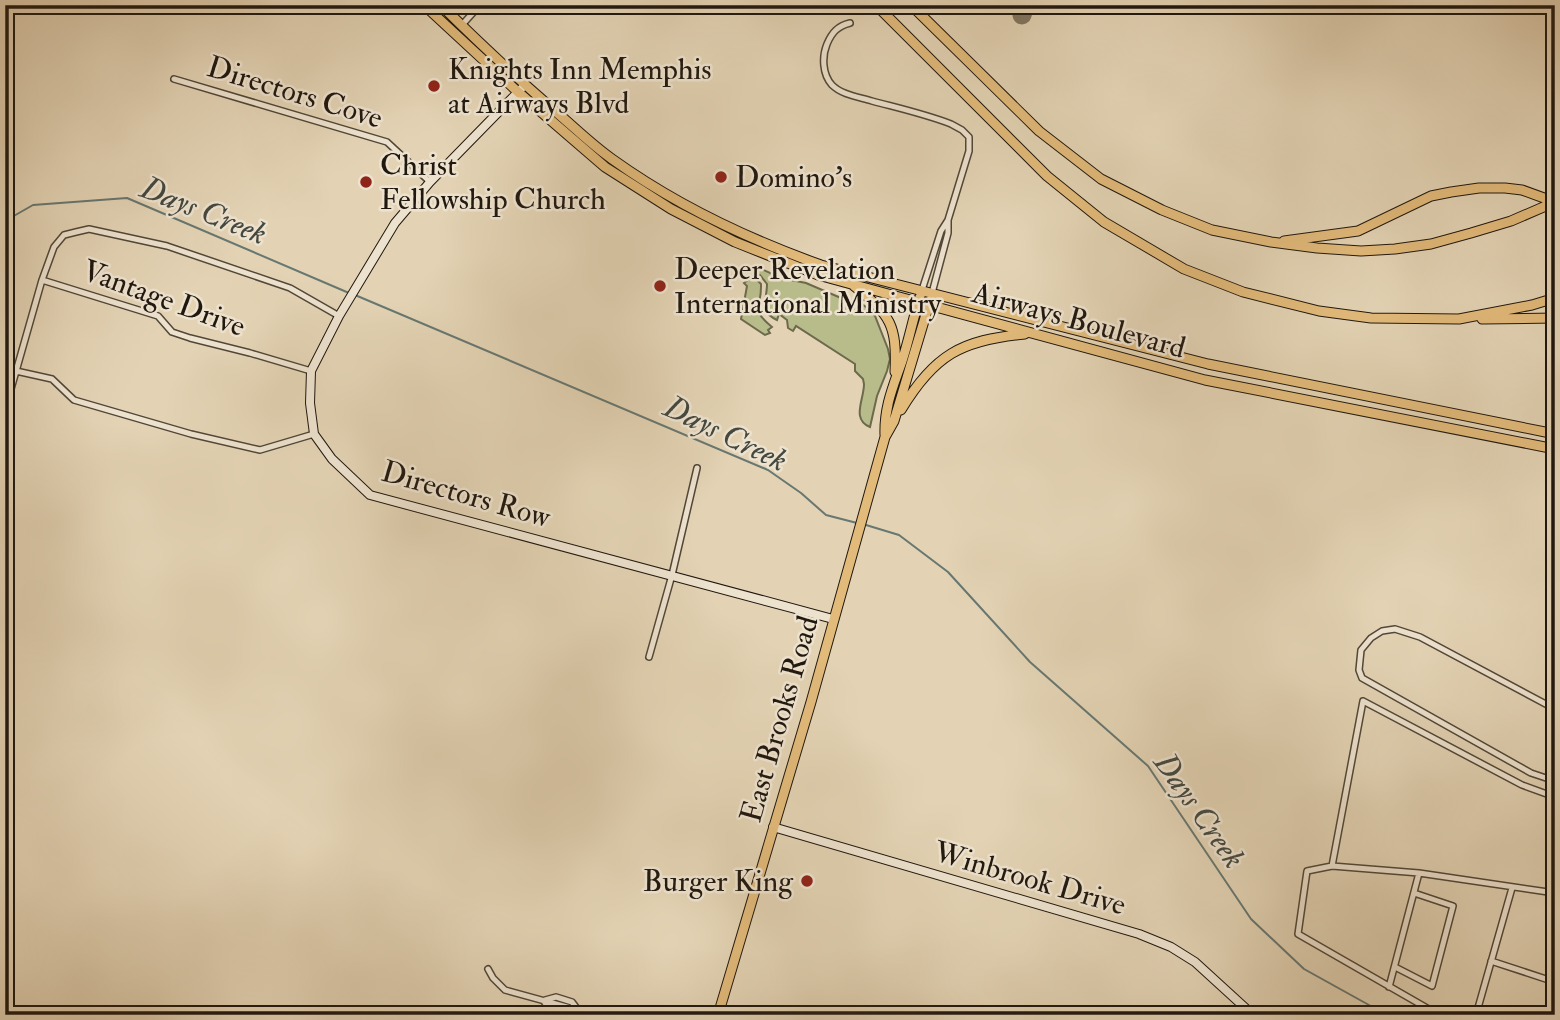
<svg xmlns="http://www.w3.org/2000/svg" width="1560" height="1020" font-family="'IM FELL Double Pica',serif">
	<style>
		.green { fill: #b8bb8a; stroke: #6c6a4c; stroke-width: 2 }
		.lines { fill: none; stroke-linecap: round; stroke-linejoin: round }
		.stream { stroke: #677771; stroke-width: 2 }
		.taxiway { stroke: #827662; stroke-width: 19 }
		.street-casing { stroke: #514738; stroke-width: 8 }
		.secondary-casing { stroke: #20180f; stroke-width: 10 }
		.primary-casing { stroke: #20180f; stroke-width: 11 }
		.street { stroke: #ede2ce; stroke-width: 5 }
		.secondary { stroke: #ede2ce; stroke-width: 8 }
		.primary { stroke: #e2ba7a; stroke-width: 9 }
		.poi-dot { fill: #8f2418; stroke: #ede2ce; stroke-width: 2.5 }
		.labels { text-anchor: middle; stroke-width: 5; stroke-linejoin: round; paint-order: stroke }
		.poi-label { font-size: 30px; fill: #20180f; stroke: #ede2ce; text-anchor: start }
		.street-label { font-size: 30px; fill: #20180f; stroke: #ede2ce }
		.water-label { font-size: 32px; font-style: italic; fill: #434840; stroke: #ede2ce }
	</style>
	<rect width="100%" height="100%" fill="#e3d3b4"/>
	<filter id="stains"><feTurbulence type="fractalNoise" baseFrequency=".00286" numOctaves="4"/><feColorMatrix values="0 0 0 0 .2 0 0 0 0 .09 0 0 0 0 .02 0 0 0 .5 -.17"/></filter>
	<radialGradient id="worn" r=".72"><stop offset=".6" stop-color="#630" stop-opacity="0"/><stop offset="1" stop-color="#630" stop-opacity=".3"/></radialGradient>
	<path class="green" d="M755,266L781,278L806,283L841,298L859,302L870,310L875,316L888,349L890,359L887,371L877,396L870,427C851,419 864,400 864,384L863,379L855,371V364L796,326L793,331L788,328L787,320L779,314L777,320C758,311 767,301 767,284L760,275L752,272Z
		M749,279H756L761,284C762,309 749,308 772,327L768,330L770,333L765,335L741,319L747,286L744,283Z"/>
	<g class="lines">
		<path class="stream" d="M5,221L33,205L127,198L349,293
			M355,295L768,470L801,493L826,515L857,523
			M866,525L899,535L948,572L1030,662L1148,766L1251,919L1304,969L1387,1015"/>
		<path class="taxiway" d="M1022,15L1025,5"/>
		<g class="street-casing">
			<path id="street" d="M850,23C838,26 832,32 827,44C822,56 822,74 832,85C842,95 859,97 872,101C898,108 925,114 951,124L962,130L969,137V151L948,220L941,231L922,290
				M461,26L480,5
				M174,79L387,142L430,182
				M42,280L158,316L172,332L190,338L250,353L311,371
				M932,293L948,233V220
				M16,371L52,379L74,400L191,434L260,450L314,434
				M5,410L42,280L54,247L64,235L76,232L89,229L167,246L290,288L339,316
				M649,657L672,575L697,468
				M1555,709L1420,637L1395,629L1382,631L1371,638L1361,650L1359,670L1362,678L1531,773L1555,781
				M1332,866L1363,701L1522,785L1555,797
				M1491,961L1555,982
				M1395,967L1432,986L1453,906L1414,893
				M488,969L493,978L505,990L596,1015
				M1389,987L1419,873
				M545,1000L556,997L572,1002L578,1010
				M545,1003C554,1010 563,1014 575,1011
				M1439,1015L1298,934L1307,871L1332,866L1419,873L1555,893
				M1476,1015L1512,888"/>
		</g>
		<g class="secondary-casing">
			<path id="secondary" d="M521,89L430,182L395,223L339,316L311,371L310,403L314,434L332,459L370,495L833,619
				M773,827L1139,934L1171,947L1195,962L1253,1015"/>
		</g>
		<g class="primary-casing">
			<path id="primary" d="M424,5L518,92L605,167L671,209L735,242L818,275L1205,380L1555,449
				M441,5C478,42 516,77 555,111C574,127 592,145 612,159C676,205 748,239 821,265L1208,364L1555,434
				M876,5L1047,176L1104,222L1184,269L1243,292L1319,311L1371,318L1459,319L1532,305L1555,298
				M911,5L1039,131L1101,179L1162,210L1212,230L1271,242L1317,248L1361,251L1395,249L1431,244L1471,233L1511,221L1555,202
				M1284,241L1358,231L1431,196L1451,192L1479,188H1505L1522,190L1555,202
				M854,286C891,315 897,325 895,372
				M1482,319L1555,318
				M901,410C934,355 961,340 1025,334
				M885,435C884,407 893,387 902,361C909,340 913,318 920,297
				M718,1015L811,702L885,437L894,421L930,301"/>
		</g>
		<use href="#street" class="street"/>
		<use href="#secondary" class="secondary"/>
		<use href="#primary" class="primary"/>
	</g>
	<g class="poi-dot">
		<circle cx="434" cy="86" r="7"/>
		<circle cx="721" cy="177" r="7"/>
		<circle cx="366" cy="182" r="7"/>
		<circle cx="660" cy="286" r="7"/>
		<circle cx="807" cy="881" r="7"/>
	</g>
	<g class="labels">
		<g class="poi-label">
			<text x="448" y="79">Knights Inn Memphis<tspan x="448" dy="34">at Airways Blvd</tspan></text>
			<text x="380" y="175">Christ<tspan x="380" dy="34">Fellowship Church</tspan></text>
			<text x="735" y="187">Domino's</text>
			<text x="674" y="279">Deeper Revelation<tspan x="674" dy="34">International Ministry</tspan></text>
			<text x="793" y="891" text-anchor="end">Burger King</text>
		</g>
		<g class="street-label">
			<text transform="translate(295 92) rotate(17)" y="10">Directors Cove</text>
			<text transform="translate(164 298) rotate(20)" y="10">Vantage Drive</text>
			<text transform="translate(1079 320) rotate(15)" y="10">Airways Boulevard</text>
			<text transform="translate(466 494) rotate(16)" y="10">Directors Row</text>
			<text transform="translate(779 719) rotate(-74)" y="10">East Brooks Road</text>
			<text transform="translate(1030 878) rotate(16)" y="10">Winbrook Drive</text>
		</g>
		<g class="water-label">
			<text transform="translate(204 210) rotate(22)" y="11">Days Creek</text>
			<text transform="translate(726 433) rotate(26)" y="11">Days Creek</text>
			<text transform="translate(1200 810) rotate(55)" y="11">Days Creek</text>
		</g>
	</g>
	<rect width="1560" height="1020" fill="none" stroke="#e3d3b4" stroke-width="28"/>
	<rect x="7" y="7" width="1546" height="1006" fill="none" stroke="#20180f" stroke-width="3.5"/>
	<rect x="14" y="14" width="1532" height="992" fill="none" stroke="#20180f" stroke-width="2"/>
	<rect width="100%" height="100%" filter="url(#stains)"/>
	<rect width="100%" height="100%" fill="url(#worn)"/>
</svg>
